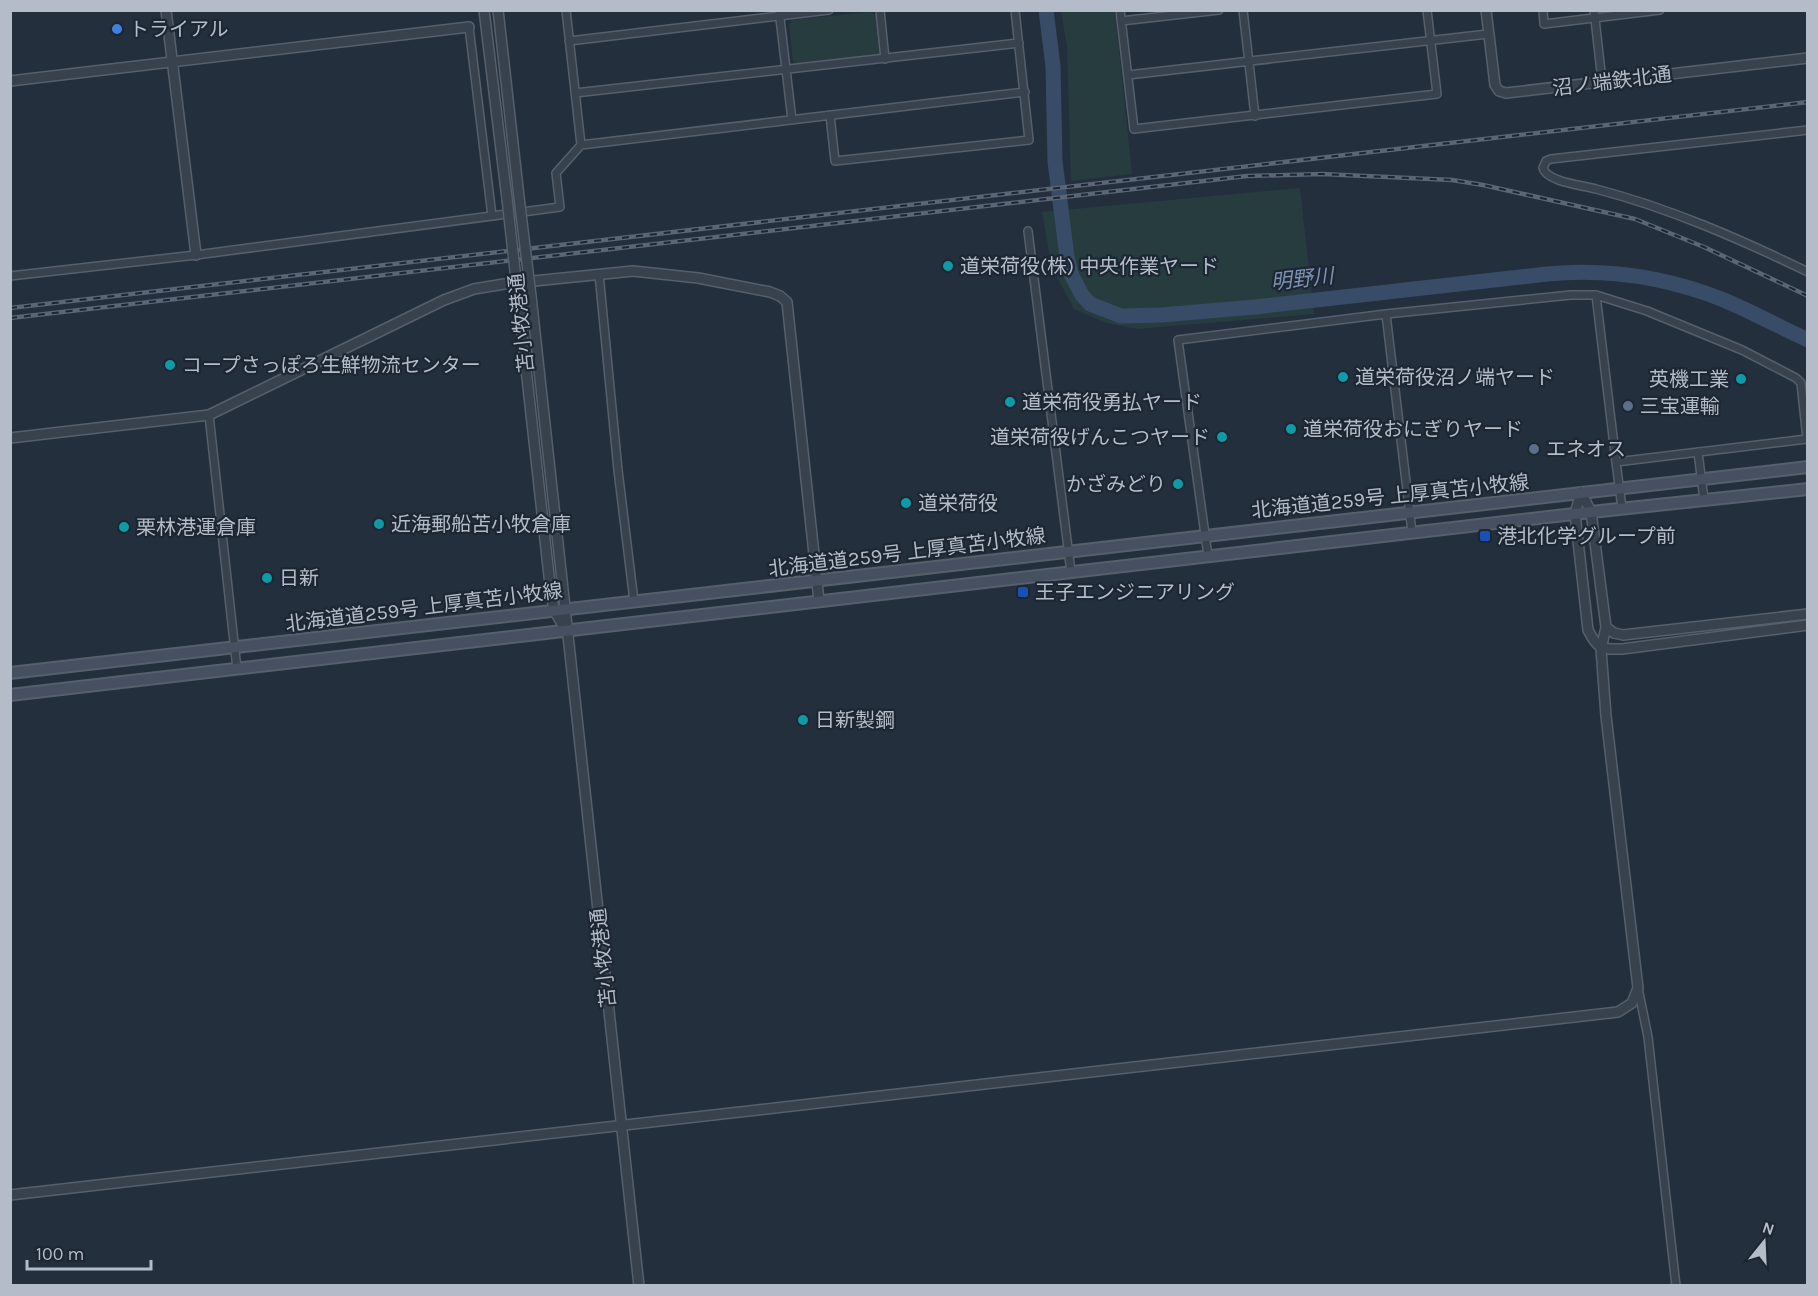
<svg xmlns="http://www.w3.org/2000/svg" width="1818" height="1296" font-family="Karla,'Noto Sans JP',sans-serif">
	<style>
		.green { fill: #263c3f }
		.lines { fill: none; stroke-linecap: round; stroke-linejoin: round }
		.river { stroke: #394c67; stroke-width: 15 }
		.minor-casing { stroke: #565f6c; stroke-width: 10 }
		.tertiary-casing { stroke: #565f6c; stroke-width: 12 }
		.secondary-casing { stroke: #565f6c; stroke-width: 14 }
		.minor { stroke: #38414e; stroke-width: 7 }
		.tertiary { stroke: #38414e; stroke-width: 9 }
		.secondary { stroke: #465061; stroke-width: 10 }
		.rail-casing { stroke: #5a6575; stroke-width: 4.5 }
		.rail { stroke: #1d2633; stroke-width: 2; stroke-dasharray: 7; stroke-linecap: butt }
		.tertiary-bridge-casing { stroke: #565f6c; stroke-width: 12; stroke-linecap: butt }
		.tertiary-bridge { stroke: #38414e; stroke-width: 9 }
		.shop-dot { fill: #3f7fe0; stroke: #1d2633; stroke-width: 2 }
		.culture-dot { fill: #0f9aa8; stroke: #1d2633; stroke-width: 2 }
		.service-dot { fill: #5c6f8a; stroke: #1d2633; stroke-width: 2 }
		.transit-dot { fill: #1a4fb4; stroke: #1d2633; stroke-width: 2 }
		.labels { text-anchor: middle; stroke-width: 4.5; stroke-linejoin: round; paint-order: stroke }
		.poi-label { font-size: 20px; fill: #b4bcc9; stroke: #1d2633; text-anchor: start }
		.street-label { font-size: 20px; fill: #b4bcc9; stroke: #1d2633 }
		.water-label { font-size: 21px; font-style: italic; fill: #7c92b1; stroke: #1d2633 }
	</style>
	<rect width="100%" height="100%" fill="#242f3e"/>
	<path class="green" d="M1061,11H1115L1132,174L1071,181L1067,47Z
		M870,12L876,15L881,52L878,56L799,64L793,61L789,25L792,20Z
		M1300,188L1314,314L1138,329L1106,323L1074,309L1052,268L1042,212Z"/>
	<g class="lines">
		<path class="river" d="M1046,10L1053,66L1055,161L1067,257L1072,276L1082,295L1090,304L1121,316L1161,315L1255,307L1547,274C1609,268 1666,277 1724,300C1752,312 1780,327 1808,340"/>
		<g class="minor-casing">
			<path id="minor" d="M566,10L581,145
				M779,10L792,120
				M880,10L885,59
				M1120,10L1134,129L1437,94L1427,10
				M1243,10L1255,116
				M1543,10L1544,24L1660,10
				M1594,10L1602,81
				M1121,21L1219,10
				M469,27L492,216
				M569,41L829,10
				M1128,75L1488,34
				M575,93L1019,43
				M830,115L835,161L1029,140L1015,10
				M1808,130L1551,159L1546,161L1543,168C1547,182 1582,185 1596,189C1669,208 1740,239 1808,272
				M1028,231L1071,572
				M599,274L618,470L634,601
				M10,276L196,255L560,207L556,173L581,145L1025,92
				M1386,314L1412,532
				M209,415L237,669
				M1698,452L1704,500
				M1616,462L1622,508
				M1208,556L1178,340L1386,314L1571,295H1596L1647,311L1742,350L1796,378L1801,383L1807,439L1616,462L1596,295
				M1638,988L1648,1037L1676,1286"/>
		</g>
		<g class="tertiary-casing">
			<path id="tertiary" d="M166,10L196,255
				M484,10L507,199
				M498,10L519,197
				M1486,10L1495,85L1499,91L1506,93L1808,58
				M10,81L469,27
				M531,296L639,1286
				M518,297L550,585L554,610L565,629
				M10,438L209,415L444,300L474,289L504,284L633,271L698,278L770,292L780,296L787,302L819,601
				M1581,492L1575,514L1588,630C1598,650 1602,649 1622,649L1808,625
				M1606,627L1614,633L1623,635L1808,614
				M10,1195L1618,1012L1632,1003L1638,988L1606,716L1601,649L1606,627L1591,512L1581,492"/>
		</g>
		<g class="secondary-casing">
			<path id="secondary" d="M10,673L1808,467
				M10,695L1591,512L1808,489"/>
		</g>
		<use href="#minor" class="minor"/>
		<use href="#tertiary" class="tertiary"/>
		<use href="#secondary" class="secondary"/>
		<g class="rail-casing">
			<path id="rail" d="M10,308L1808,102
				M10,318L1247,176L1322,174L1452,180L1483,185L1635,219L1704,247L1808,296"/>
		</g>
		<use href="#rail" class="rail"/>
		<g class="tertiary-bridge-casing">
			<path id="tertiary-bridge" d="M519,197L531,296
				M507,199L518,297"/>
		</g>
		<use href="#tertiary-bridge" class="tertiary-bridge"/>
	</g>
	<circle class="shop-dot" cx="117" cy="29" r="6"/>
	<g class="culture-dot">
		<circle cx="948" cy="266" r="6"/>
		<circle cx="170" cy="365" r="6"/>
		<circle cx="1343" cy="377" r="6"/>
		<circle cx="1741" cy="379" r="6"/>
		<circle cx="1010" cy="402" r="6"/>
		<circle cx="1291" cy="429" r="6"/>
		<circle cx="1222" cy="437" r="6"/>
		<circle cx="1178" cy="484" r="6"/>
		<circle cx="906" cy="503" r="6"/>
		<circle cx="379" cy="524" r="6"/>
		<circle cx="124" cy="527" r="6"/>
		<circle cx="267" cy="578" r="6"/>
		<circle cx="803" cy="720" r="6"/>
	</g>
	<g class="service-dot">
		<circle cx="1628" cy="406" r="6"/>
		<circle cx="1534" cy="449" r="6"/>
	</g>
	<g class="transit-dot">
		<rect x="1479" y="530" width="12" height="12" rx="3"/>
		<rect x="1017" y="586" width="12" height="12" rx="3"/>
	</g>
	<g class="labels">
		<g class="poi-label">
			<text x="129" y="36">トライアル</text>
			<text x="960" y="273">道栄荷役(株) 中央作業ヤード</text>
			<text x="182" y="372">コープさっぽろ生鮮物流センター</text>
			<text x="1355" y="384">道栄荷役沼ノ端ヤード</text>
			<text x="1729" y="386" text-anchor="end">英機工業</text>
			<text x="1022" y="409">道栄荷役勇払ヤード</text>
			<text x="1640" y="413">三宝運輸</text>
			<text x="1303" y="436">道栄荷役おにぎりヤード</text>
			<text x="1210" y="444" text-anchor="end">道栄荷役げんこつヤード</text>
			<text x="1546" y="456">エネオス</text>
			<text x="1166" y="491" text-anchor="end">かざみどり</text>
			<text x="918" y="510">道栄荷役</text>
			<text x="391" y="531">近海郵船苫小牧倉庫</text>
			<text x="136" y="534">栗林港運倉庫</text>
			<text x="1497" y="543">港北化学グループ前</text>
			<text x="279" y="585">日新</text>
			<text x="1035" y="599">王子エンジニアリング</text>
			<text x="815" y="727">日新製鋼</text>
		</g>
		<g class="street-label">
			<text transform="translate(1612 81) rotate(-7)" y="7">沼ノ端鉄北通</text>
			<text transform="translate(521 323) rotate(-96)" y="7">苫小牧港通</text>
			<text transform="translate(1390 496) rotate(-6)" y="7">北海道道259号 上厚真苫小牧線</text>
			<text transform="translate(907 552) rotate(-7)" y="7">北海道道259号 上厚真苫小牧線</text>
			<text transform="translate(424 607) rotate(-7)" y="7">北海道道259号 上厚真苫小牧線</text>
			<text transform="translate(603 958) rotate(-96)" y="7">苫小牧港通</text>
		</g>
		<g class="water-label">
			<text transform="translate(1302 279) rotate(-6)" y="7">明野川</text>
		</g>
	</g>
	<rect width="1818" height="1296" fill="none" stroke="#b4bcc9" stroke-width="24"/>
	<g transform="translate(1764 1242) rotate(18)" stroke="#1d2633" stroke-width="4.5" paint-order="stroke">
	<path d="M0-4.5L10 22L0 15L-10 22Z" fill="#b4bcc9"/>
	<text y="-9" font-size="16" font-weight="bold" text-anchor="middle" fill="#b4bcc9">N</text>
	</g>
	<path d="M27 1260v9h124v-9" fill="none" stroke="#b4bcc9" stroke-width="3"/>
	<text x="36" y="1260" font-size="18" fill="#b4bcc9" stroke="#1d2633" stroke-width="4.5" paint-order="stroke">100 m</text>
</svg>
